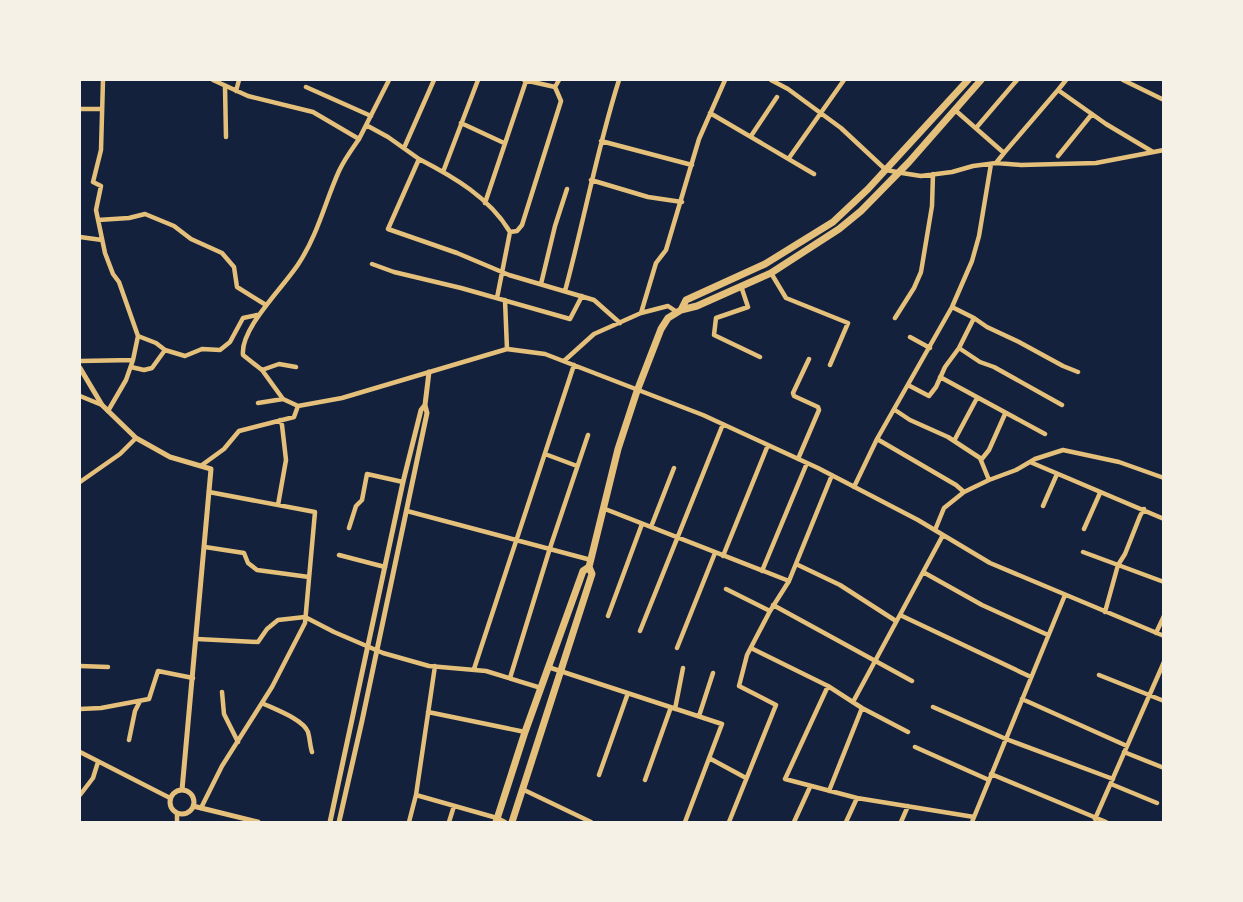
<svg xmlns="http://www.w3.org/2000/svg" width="1243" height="902" font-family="'Space Grotesk',sans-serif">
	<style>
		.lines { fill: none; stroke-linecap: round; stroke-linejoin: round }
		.minor { stroke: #e5c07b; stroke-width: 4.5 }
		.tertiary { stroke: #e5c07b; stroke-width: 5 }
		.primary { stroke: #e5c07b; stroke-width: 7 }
	</style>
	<rect width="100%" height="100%" fill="#14213d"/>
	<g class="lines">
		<path class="minor" d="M213,80L248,96L313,112L359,139L389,80
			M524,80L555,87L559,80
			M771,80L788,89L841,128L886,170L902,173L921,176L952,172L973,166L996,163L1021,165L1096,163L1164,150
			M1123,80L1164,100
			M225,86L226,137
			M306,87L371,116
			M1058,90L1066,80
			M236,91L239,80
			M80,109H102
			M955,110L1004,153L996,163
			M710,113L814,174
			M461,123L504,143
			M366,125L388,137L419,159
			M976,128L1017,80
			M751,136L777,97
			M601,141L692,165
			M404,148L434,80
			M1004,153L1058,90L1106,124L1153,152
			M1058,156L1092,114
			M789,158L844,80
			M443,172L478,80
			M591,180L648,197L682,202
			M485,203L526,81
			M98,220L129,218L145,214L174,226L191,239L222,253L234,267L237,287L266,305
			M510,232L517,231L522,225L561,101L555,87
			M80,237L102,240
			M372,264L394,272L461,288L570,319L582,296
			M771,273L786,298L848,323L830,365
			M541,284L555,226L567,189
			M741,286L748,307L716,318L714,335L760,357
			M565,291C584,221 597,149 619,80
			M497,298L510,232C490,198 454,177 419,159L388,229L457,253L502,272L509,275L594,300L620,323
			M505,300L507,349
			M952,307L974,318L987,327L1019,342L1063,366L1078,372
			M641,313L656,263L666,250L699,139L725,80
			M895,318L914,288L921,272L932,206L933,174
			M138,336L156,343L165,350
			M910,337L930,348
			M959,348L980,362L994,367L1062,405
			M80,361L133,360L138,336L119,282L113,274L105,253L96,210L101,186L93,182L101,150L103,80
			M564,361L594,334L641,313L668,306L677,312
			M131,367L144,370L152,368L165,350L185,356L202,349L220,350L230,342L243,318L257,315
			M262,370L279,364L296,367
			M940,377L1045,434
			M908,385L929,396L936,387L945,367L959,348L974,318
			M80,396L102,405
			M283,399L262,370L243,355C240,328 284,287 299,263C318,234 325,202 339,171C344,160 352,149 359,139
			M258,403L283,399L298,406
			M895,410L910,420L948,437L980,458L989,480
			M108,411L126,380L133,360
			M877,439L956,485L964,492
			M954,441L977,398
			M545,454L577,466
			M798,459L819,410L818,407L794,396L793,393L809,359
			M981,460L989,450L1005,414
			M1030,462L1164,519
			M202,465L224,449L239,431L294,417L298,406L342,398L507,349L545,354L703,415L818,468L918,520L990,563L1164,636
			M80,482L120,454L136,438
			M854,487L877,439L952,307L972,261L979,236L991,164
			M278,505L286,460L282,425L280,420
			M1043,506L1057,474
			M605,509L789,581
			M407,511L591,560
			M651,527L674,468
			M349,528L356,506L362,500L367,474L403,482
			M1084,529L1100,493
			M935,530L944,508L964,492L989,480L1016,470L1035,459L1063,450L1119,462L1164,478
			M205,547L244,553L248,563L257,570L309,577
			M1083,552L1164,582
			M339,555L385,567
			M723,556L768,445
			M796,564L840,585L896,621
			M762,571L807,463
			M923,572L982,605L1048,635
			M726,589L770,611
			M773,605L912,681
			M1105,612L1118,565L1125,554L1140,516L1144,509
			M900,615L1031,677
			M608,616L642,524
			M640,631L723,424
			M1156,633L1164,616
			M197,639L258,642L267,629L278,620L305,617L334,632L383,653L429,666L486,671L541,688
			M677,648L715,553
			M751,648L828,686L862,708L908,732
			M80,666L108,667
			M548,667L722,724L685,822
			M474,669L574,365
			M1099,675L1164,701
			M510,678L550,548L588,435
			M828,686L785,779L857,798L974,817
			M222,692L224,714L238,742
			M1022,699L1127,746
			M853,702L943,535
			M262,703C274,709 303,719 308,732C310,739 310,746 312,752
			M933,707L1006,739L1113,779
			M80,709L101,708L149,699L158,671L193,678
			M675,709L683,668
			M428,712L525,732
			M699,716L713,673
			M129,740L135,711L140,701
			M915,747L989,780
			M80,752L170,798
			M1124,752L1164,768
			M709,758L746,778
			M991,774L1106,822
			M599,775L628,693
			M645,780L671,707
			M1111,784L1157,803
			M522,789L591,822
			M829,791L862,708
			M80,795L93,778L98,762
			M416,795L497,818L505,822
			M201,808L222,766L272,687L305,623L315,512L209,492
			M1095,819L1164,662
			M177,822V813
			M409,822L416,795L435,666
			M449,822L454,806
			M729,822L776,705L739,686L747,655L770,611L789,581L832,475
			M794,822L810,787
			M846,822L857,798
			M901,822L908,806
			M972,822L1065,595"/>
		<path class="tertiary" d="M80,368L102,405L136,438L170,457L211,469L182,790
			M170 802a12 12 0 1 1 24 0a12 12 0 1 1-24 0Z
			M193,806L258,822
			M330,822L403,482L421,410L425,405
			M339,822L362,721L427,413L425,405L429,372"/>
		<path class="primary" d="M681,310L686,300L765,264L833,222L868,189L968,80
			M496,822L525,732L583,571L589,567
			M512,822L592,574L589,567L618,449L637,391L661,329L668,318L681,310L697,306L771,273L839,229L861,211L909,162L981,80"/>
	</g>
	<rect width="1243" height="902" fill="none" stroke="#f6f1e7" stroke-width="162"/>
</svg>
